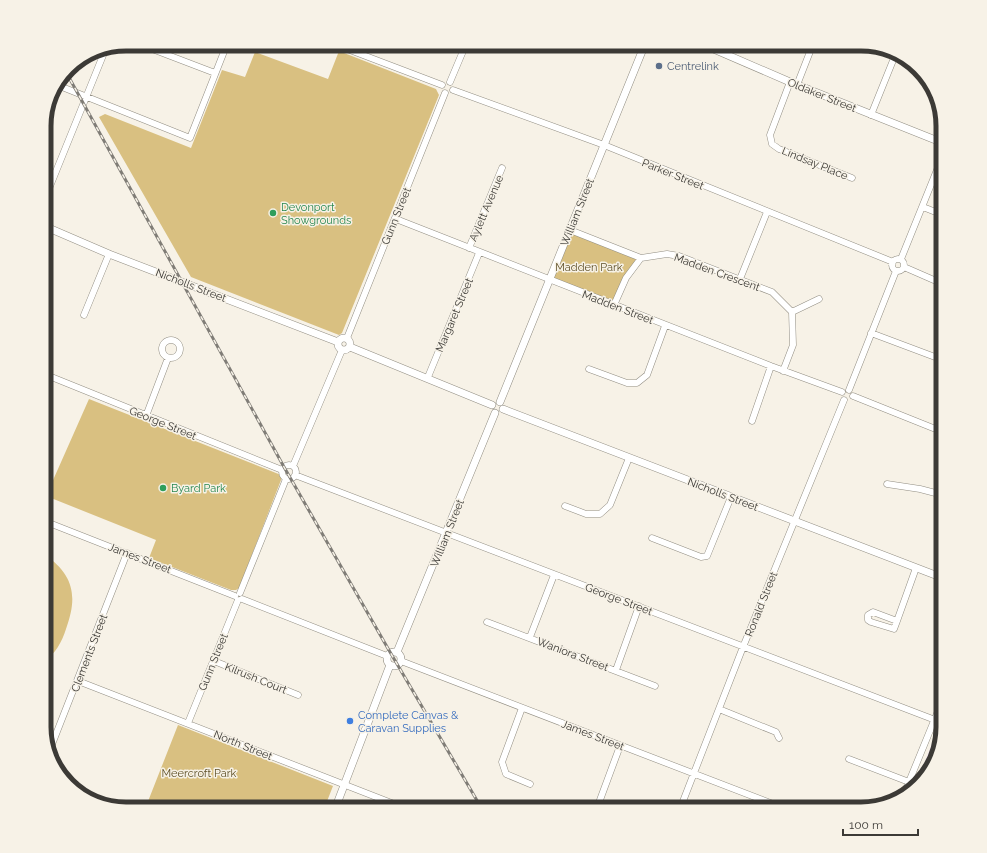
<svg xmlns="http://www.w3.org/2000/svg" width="987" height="853" font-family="Raleway,sans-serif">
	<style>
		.education { fill: #f3e3f5 }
		.green { fill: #d9c081 }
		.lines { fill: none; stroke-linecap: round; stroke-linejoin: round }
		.minor-casing { stroke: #928e83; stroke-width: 7 }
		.tertiary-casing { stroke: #928e83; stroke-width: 8 }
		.minor { stroke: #fff; stroke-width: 6 }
		.tertiary { stroke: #fff; stroke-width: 7 }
		.rail-casing { stroke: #807d77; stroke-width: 3 }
		.rail { stroke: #f7f2e7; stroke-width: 1.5; stroke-dasharray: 4.5; stroke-linecap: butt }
		.service-dot { fill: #5c6f8a; stroke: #f7f2e7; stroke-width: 1.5 }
		.leisure-dot { fill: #2e9e5b; stroke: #f7f2e7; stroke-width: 1.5 }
		.shop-dot { fill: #3f7fe0; stroke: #f7f2e7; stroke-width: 1.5 }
		.labels { text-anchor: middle; stroke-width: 3; stroke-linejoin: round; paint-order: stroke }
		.service-label { font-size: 11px; fill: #4e5e75; stroke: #f7f2e7; text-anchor: start }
		.street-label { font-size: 11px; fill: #3c3a36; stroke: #f7f2e7 }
		.leisure-label { font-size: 11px; fill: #27864d; stroke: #f7f2e7; text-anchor: start }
		.park-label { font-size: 11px; fill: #5f5027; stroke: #f7f2e7 }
		.shop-label { font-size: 11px; fill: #366cbe; stroke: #f7f2e7; text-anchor: start }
		.rim { fill: none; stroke: #3c3a36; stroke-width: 5 }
	</style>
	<rect width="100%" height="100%" fill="#f7f2e7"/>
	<path class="education" d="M938,728L942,730L937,758L922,781L915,787Z"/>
	<path class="green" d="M339,51L436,89L439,95L342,333L339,335L191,277L99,117L105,114L191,148L222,70L245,77L255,52L328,79Z
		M570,230L641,258L614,305L550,281Z
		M89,399L281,475V480L239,588L236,590H231L149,558L156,540L46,496Z
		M44,554C74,575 78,596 66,629C62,642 55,654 44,662Z
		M178,725L333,786L324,809H145Z"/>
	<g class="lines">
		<g class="minor-casing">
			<path id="minor" d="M139,44L215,73
				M334,44L442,85
				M725,54L729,44
				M450,82L466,44
				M790,82L770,135L772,144L779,149L852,178
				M57,85L190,138L227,44
				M797,85L813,44
				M453,90L604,145L893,262
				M871,115L896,53
				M44,201L106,48
				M923,207L943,215
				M396,219L771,366L842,392
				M570,230L641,258
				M469,248L502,168
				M892 265a6 6 0 1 1 12 0a6 6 0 1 1-12 0Z
				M901,259L943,155
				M904,267L943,284
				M740,279L767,212
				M614,305L626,278L641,258L667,254L679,256L772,292L792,312L793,345L783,371
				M792,312L819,299
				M84,315L109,254
				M871,333L943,360
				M347,338L445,93
				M162 349a9 9 0 1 1 18 0a9 9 0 1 1-18 0Z
				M589,369L627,383H637L647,375L665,326
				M44,374L282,470
				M428,377L479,253
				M849,390L896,271
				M853,396L943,432
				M146,416L168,358
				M752,421L771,366
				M282 472a7 7 0 1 1 14 0a7 7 0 1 1-14 0Z
				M293,466L342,350
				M295,475L943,723
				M887,484L920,489L943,495
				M565,506L586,514H600L610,505L629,458
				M44,521L235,596
				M652,538L701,557L707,556L731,497
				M240,593L286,479
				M242,599L387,656
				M897,621L873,612L868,615V620L871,622L894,629L897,621L916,568
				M487,622L655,686
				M530,637L554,575
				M214,661L298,695
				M401,661L786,809
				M616,670L639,606
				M78,681L407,809
				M522,708L502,762L506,774L530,784
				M719,709L776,732L779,738
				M188,723L238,600
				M49,752L127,553
				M849,759L909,782
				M904,794L943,699
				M597,808L620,746
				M680,809L743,647L844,400"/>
		</g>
		<g class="tertiary-casing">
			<path id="tertiary" d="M702,44L790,82L943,143
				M44,226L109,254L338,342
				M338 344a6 6 0 1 1 12 0a6 6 0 1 1-12 0Z
				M350,347L492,405
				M500,402L645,44
				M503,409L943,578
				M387 659a7 7 0 1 1 14 0a7 7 0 1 1-14 0Z
				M397,652L495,413
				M335,809L390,665"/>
		</g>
		<use href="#minor" class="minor"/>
		<use href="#tertiary" class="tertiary"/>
		<g class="rail-casing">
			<path id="rail" d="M66,72L284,467L390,652L482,809"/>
		</g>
		<use href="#rail" class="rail"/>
	</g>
	<circle class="service-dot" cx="659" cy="66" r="4"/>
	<g class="leisure-dot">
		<circle cx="273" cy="213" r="4"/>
		<circle cx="163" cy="488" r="4"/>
	</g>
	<circle class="shop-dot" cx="350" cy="721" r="4"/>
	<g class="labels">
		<g class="service-label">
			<text x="667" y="70">Centrelink</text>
		</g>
		<g class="street-label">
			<text transform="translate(822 95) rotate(22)" y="4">Oldaker Street</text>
			<text transform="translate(815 163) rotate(22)" y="4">Lindsay Place</text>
			<text transform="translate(673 174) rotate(22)" y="4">Parker Street</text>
			<text transform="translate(486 208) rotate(-67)" y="4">Aylett Avenue</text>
			<text transform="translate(577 212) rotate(-68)" y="4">William Street</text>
			<text transform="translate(396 216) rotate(-68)" y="4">Gunn Street</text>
			<text transform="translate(717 272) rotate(20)" y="4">Madden Crescent</text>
			<text transform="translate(191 285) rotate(21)" y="4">Nicholls Street</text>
			<text transform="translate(618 307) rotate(21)" y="4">Madden Street</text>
			<text transform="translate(454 315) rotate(-67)" y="4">Margaret Street</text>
			<text transform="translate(163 423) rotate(22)" y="4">George Street</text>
			<text transform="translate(723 494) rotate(21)" y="4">Nicholls Street</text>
			<text transform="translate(447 533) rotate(-68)" y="4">William Street</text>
			<text transform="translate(140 558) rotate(21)" y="4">James Street</text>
			<text transform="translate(619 599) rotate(21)" y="4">George Street</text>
			<text transform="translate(761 604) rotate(-68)" y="4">Ronald Street</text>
			<text transform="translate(89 653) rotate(-69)" y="4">Clements Street</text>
			<text transform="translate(573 654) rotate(21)" y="4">Waniora Street</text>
			<text transform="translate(213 662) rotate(-68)" y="4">Gunn Street</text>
			<text transform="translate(256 678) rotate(22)" y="4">Kilrush Court</text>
			<text transform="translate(593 735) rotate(21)" y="4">James Street</text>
			<text transform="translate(243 745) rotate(22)" y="4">North Street</text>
		</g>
		<g class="leisure-label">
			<text x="281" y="211">Devonport<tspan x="281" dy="13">Showgrounds</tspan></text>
			<text x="171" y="492">Byard Park</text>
		</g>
		<g class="park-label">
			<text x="589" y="271">Madden Park</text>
			<text x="199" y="777">Meercroft Park</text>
		</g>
		<g class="shop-label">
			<text x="358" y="719">Complete Canvas &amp;<tspan x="358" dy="13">Caravan Supplies</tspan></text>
		</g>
	</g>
	<path d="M0 0H987V853H0ZM126 51H861A75 75 0 0 1 936 126V727A75 75 0 0 1 861 802H126A75 75 0 0 1 51 727V126A75 75 0 0 1 126 51Z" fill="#f7f2e7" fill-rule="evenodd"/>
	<path class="rim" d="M126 51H861A75 75 0 0 1 936 126V727A75 75 0 0 1 861 802H126A75 75 0 0 1 51 727V126A75 75 0 0 1 126 51Z"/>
	<path d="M843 829v6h75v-6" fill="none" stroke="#3c3a36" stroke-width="2"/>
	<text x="849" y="829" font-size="12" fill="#3c3a36" stroke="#f7f2e7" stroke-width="3" paint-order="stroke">100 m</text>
</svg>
